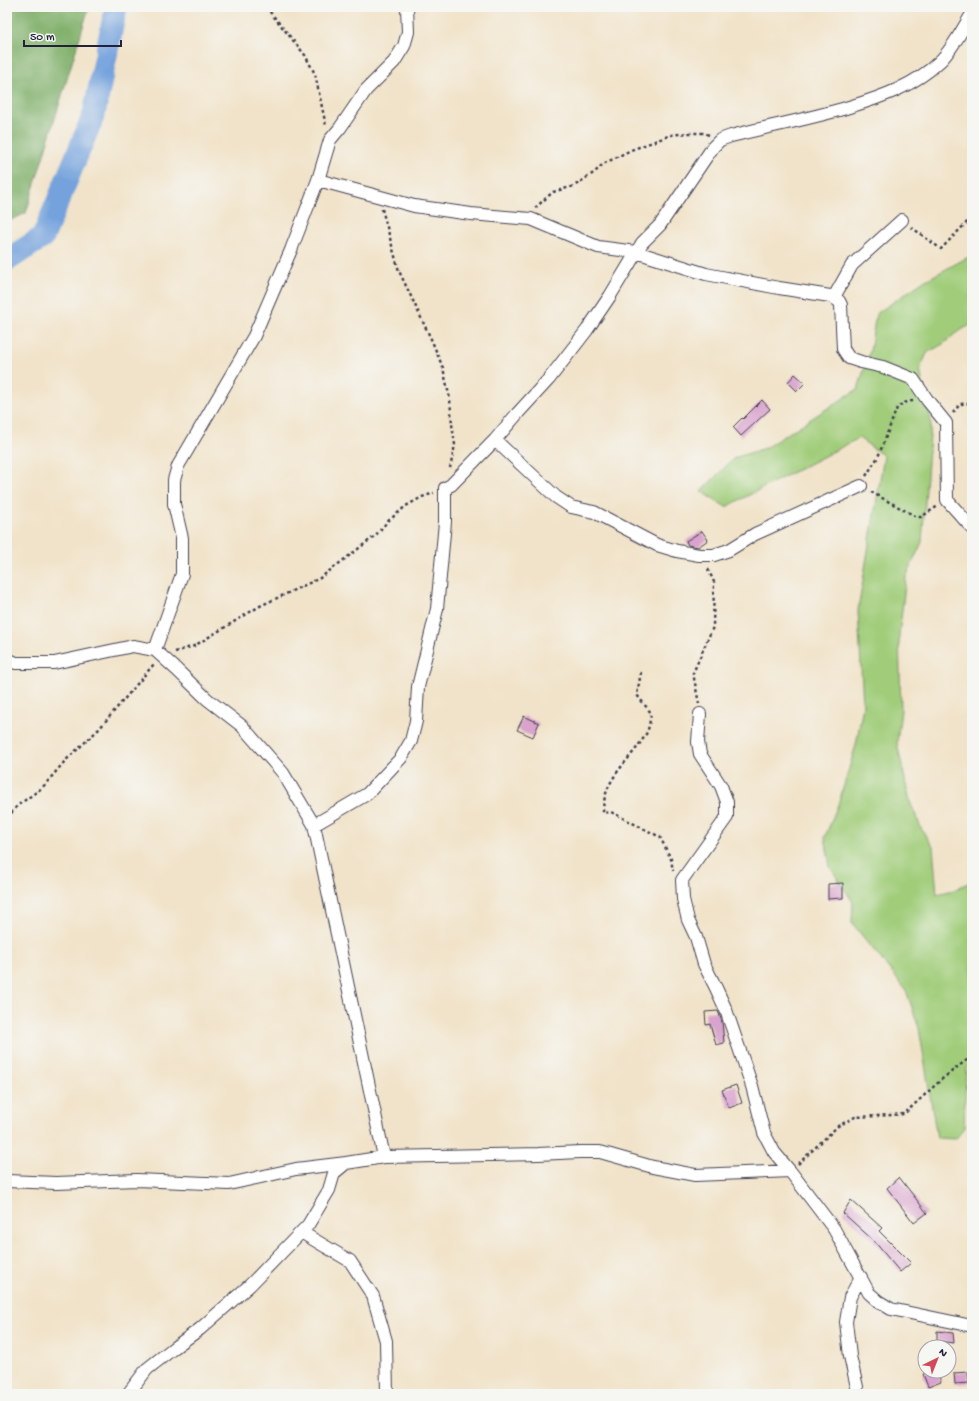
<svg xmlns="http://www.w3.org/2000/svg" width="979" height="1401" font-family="'Gochi Hand',sans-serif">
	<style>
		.green { fill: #a1cd7a; stroke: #62785a }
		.forest { fill: #80b06a; stroke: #516952 }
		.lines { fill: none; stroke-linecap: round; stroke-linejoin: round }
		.river { stroke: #74a2dd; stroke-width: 23 }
		.building { fill: #d9a3cd }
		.street-casing { stroke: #413f50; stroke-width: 14 }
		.path { stroke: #413f50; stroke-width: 2.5; stroke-dasharray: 3 3; stroke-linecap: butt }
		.street { stroke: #fff; stroke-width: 12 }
	</style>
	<rect width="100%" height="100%" fill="#f6f6f2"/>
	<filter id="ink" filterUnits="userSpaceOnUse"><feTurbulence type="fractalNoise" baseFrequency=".025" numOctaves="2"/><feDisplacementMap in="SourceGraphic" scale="8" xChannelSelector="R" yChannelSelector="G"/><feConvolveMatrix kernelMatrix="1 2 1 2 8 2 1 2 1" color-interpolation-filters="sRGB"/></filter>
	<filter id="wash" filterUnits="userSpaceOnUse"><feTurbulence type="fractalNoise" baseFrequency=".012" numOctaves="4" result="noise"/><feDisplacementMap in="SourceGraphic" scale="16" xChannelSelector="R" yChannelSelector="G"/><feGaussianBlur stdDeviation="0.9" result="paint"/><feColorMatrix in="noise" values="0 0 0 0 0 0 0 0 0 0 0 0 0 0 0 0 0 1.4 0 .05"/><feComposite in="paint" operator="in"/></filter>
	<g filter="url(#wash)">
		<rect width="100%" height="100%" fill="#f1e3c9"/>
		<path class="green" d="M972,255V324L956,333L943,344L927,353L920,369L931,422L922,542L906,577L899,635L901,710L897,743L910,802L922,830L933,847L937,894L954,890L972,881V1062L966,1068L964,1127L956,1139L937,1138L919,1028L906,990L852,923L853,902L830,867L825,837L839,802L856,745L863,705L858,610L884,456L859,438L726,507L701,491L734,458L765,448L858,389L870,351L876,314L924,281Z"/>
		<path class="forest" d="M7,7H89L26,213L7,222Z"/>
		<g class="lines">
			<path class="river" d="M7,260L43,237L94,114L116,7"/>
		</g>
		<g id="blocks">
			<path class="building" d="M795,374L805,383L797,391L788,382Z
				M762,400L770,409L741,436L733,427L742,418L743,419Z
				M702,531L708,540L698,547L688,545L686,541Z
				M524,716L539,723L533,737L517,730Z
				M843,883V898L828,899V884Z
				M718,1011L722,1022L724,1043L716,1045L710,1024L706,1025L705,1012Z
				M736,1085L742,1103L729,1108L722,1090Z
				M899,1177L927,1213L914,1223L887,1188Z
				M851,1200L882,1228L879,1231L911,1263L900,1272L874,1241L843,1213Z
				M937,1331L953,1333L954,1343L937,1341Z
				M932,1371H937L941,1382L928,1387L923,1374Z
				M968,1372L969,1383L955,1384L954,1373Z"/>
		</g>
	</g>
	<g filter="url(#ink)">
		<use href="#blocks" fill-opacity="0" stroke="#413f50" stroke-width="1"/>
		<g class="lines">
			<g class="street-casing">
				<path id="street" d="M318,180L414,206L471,214L531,219L598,247L636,252L706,274L779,288L830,296L839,301L841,305L843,349L849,358L861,362L883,367L913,379L928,401L946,423L947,500L972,528
					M834,297L852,265L902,220
					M495,440L556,497L571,507L594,512L657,545L677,551L699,555H714L729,550L755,534L861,486
					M155,650L182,574V538L174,504V480L178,466L254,336L291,250L318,180L330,140L340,128L366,90L394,62L404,46L408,32L407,7
					M7,659L16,663H54L133,646L155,650L176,669L207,699L242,726L283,773L314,825L384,1157
					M700,714L698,742L700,754L721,786L727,802V817L682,880L683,899L688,920L696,937L704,964L716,988L726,1010L752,1086L764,1133L774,1152L790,1171
					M314,825L367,794L401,758L411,741L416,721L418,687L437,609L445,522V488L451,485L495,440L517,414L549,379L587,330L610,296L642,243L660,225L713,147L720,140L731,136C770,126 810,119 849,107C882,97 914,86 940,61C952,50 963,28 972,14
					M7,1181L56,1183L137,1180L229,1184L296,1169L346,1163
					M301,1232L350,1261L373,1296L386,1341L387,1394
					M128,1394L147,1369L175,1347L200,1329L250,1285L308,1225L329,1190L334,1173L346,1163L384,1157L538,1154L580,1152H600L653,1167L695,1175L790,1171L834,1229L869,1293L878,1301L891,1309L972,1326
					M856,1394L857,1387L850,1356L846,1322L850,1297L861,1277"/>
			</g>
			<path class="path" d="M266,7L305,55L315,74L326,126
				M535,208L553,192L574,186L595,172L603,164L631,150L671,135L688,133H704L709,135
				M382,209L399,271L432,341L443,368L450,399L452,424L455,445L450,468
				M911,227L941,249L972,217
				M953,413L960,404L972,403
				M866,476L878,457L897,408C902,403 908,401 915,401
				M871,492L917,517H921L938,506
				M175,652L194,646L260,606L320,578L375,536L387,522L406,506L422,497L434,493
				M641,672L637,695L651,713C650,720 649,729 646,734C630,762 603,777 603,813L611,812L660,837L671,859L673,871
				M699,704L693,673L713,627L714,582L707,567
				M7,818L17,806L42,788L65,761L99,729L154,664
				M798,1164L838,1126L855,1117L877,1116L904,1114L942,1079L972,1056"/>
			<use href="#street" class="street"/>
		</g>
	</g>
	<rect width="979" height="1401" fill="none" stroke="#f6f6f2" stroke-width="24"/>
	<g transform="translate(937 1359) rotate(43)"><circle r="19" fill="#f6f6f2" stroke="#a1a1a9"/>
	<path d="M0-3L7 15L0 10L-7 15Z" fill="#d1495b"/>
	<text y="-6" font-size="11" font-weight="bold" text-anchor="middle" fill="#22223b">N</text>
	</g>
	<path d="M24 40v6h97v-6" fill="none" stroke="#22223b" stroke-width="2"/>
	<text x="30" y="40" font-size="12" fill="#22223b" stroke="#f6f6f2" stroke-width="3" paint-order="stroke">50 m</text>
</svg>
